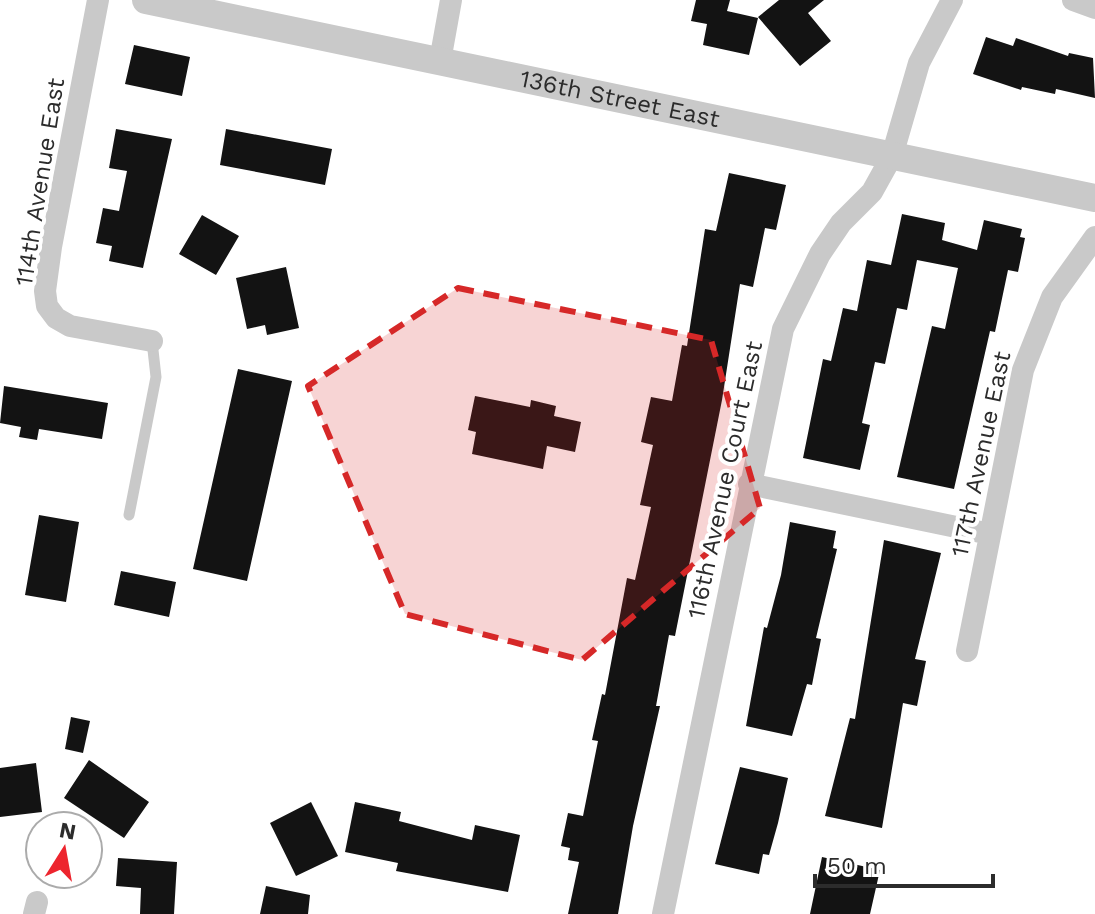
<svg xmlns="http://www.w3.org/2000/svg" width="1095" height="914" font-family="'Work Sans',sans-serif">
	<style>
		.building { fill: #131313 }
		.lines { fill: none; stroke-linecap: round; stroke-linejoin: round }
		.service { stroke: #c9c9c9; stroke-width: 11 }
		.minor { stroke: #c9c9c9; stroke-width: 22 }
		.tertiary { stroke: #c9c9c9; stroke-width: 28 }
		.marked { fill: #d62828; fill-opacity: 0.2; stroke: #d62828; stroke-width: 6; stroke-dasharray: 16 10; stroke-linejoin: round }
		.labels { text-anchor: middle; stroke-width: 8; stroke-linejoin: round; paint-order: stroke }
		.street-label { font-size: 24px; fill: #2c2c2c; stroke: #fff }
	</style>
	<rect width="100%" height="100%" fill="#fff"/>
	<path class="building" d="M696,0H730L727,11L758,18L749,55L703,45L707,24L691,21Z
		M779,0H824L808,13L831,41L800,66L758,17Z
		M986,37L1013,46L1016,38L1068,56L1069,53L1093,58L1095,98L1056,89L1055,94L1022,87L1021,90L973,74Z
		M134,45L190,57L182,96L125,84Z
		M116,129L172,139L143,268L109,261L112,246L96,243L103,208L119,211L127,171L109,168Z
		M226,129L332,149L325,185L220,165Z
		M729,173L786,185L776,230L765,228L753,287L740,284L722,400L675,636L669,635L656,706H660L633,826L618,914H568L579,862L568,860L570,848L561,846L568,813L583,816L598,741L592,740L602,694L605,695L627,578L635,580L651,507L640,505L653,445L641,442L651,397L672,401L682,345L687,346L705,229L716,231Z
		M902,214L945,223L942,240L977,250L984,220L1022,229L1020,237L1025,238L1018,272L1008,270L995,332L990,331L954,489L897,477L932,326L945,329L958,268L917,260L907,310L897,308L885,364L875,362L862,423L870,425L860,470L803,458L823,359L831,361L843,308L857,311L867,260L891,265Z
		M202,215L239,236L216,275L179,254Z
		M286,267L299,328L267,335L265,325L247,329L236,278Z
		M238,369L292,381L247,581L193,569Z
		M4,386L108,403L102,439L39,429L37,440L19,437L21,427L0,423Z
		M475,396L530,407L531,400L556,406L554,416L581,422L575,452L547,446L543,469L472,454L476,432L468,430Z
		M39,515L79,522L66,602L25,595Z
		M790,522L836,531L833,548L837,549L816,638L821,639L812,685L807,684L792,736L746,726L764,627L767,628L781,575Z
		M884,540L941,553L915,659L926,661L917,706L903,703L882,828L825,816L850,718L855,719Z
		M121,571L176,582L169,617L114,605Z
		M71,717L90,721L83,753L65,749Z
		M89,760L149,802L124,838L64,798Z
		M36,763L42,812L0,817V768Z
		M740,767L788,778L778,823L769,855L763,854L759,874L715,864Z
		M311,802L338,856L296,876L270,823Z
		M355,802L401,812L399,821L472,840L475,825L520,835L508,892L396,871L398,863L345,852Z
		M822,857L880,870L870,914H810Z
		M118,858L177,862L174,914H140L141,888L116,886Z
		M266,886L310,895L308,914H260Z"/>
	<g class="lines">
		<path class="service" d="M129,515L156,377L152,341"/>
		<path class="minor" d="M98,0L51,247L45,291L47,306L56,318L70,326L152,341
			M1073,0L1095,8
			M440,61L451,0
			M749,484L990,534
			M967,651L1023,370L1052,297L1095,237
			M34,914L37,902
			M663,914L783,329L820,254L841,223L872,192L892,156L919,63L952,0"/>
		<path class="tertiary" id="s1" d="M146,0L1095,198"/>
	</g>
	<path class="marked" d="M458,288L711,340L760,508L582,660L405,614L308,386Z"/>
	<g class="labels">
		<g class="street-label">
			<text dy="8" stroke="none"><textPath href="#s1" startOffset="484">136th Street East</textPath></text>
			<text transform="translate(40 182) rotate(-81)" y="8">114th Avenue East</text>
			<text transform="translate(981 454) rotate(-78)" y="8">117th Avenue East</text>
			<text transform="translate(725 480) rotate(-78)" y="8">116th Avenue Court East</text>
		</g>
	</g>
	<g transform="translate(64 850) rotate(11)"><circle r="38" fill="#ffffff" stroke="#ababab" stroke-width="2"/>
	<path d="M0-6L14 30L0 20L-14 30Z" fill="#ed252e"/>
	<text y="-12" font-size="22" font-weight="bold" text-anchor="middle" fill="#2c2c2c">N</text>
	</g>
	<path d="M815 874v12h178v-12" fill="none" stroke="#2c2c2c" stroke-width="4"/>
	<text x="827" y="874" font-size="24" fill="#2c2c2c" stroke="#ffffff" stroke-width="6" paint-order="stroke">50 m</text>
</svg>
